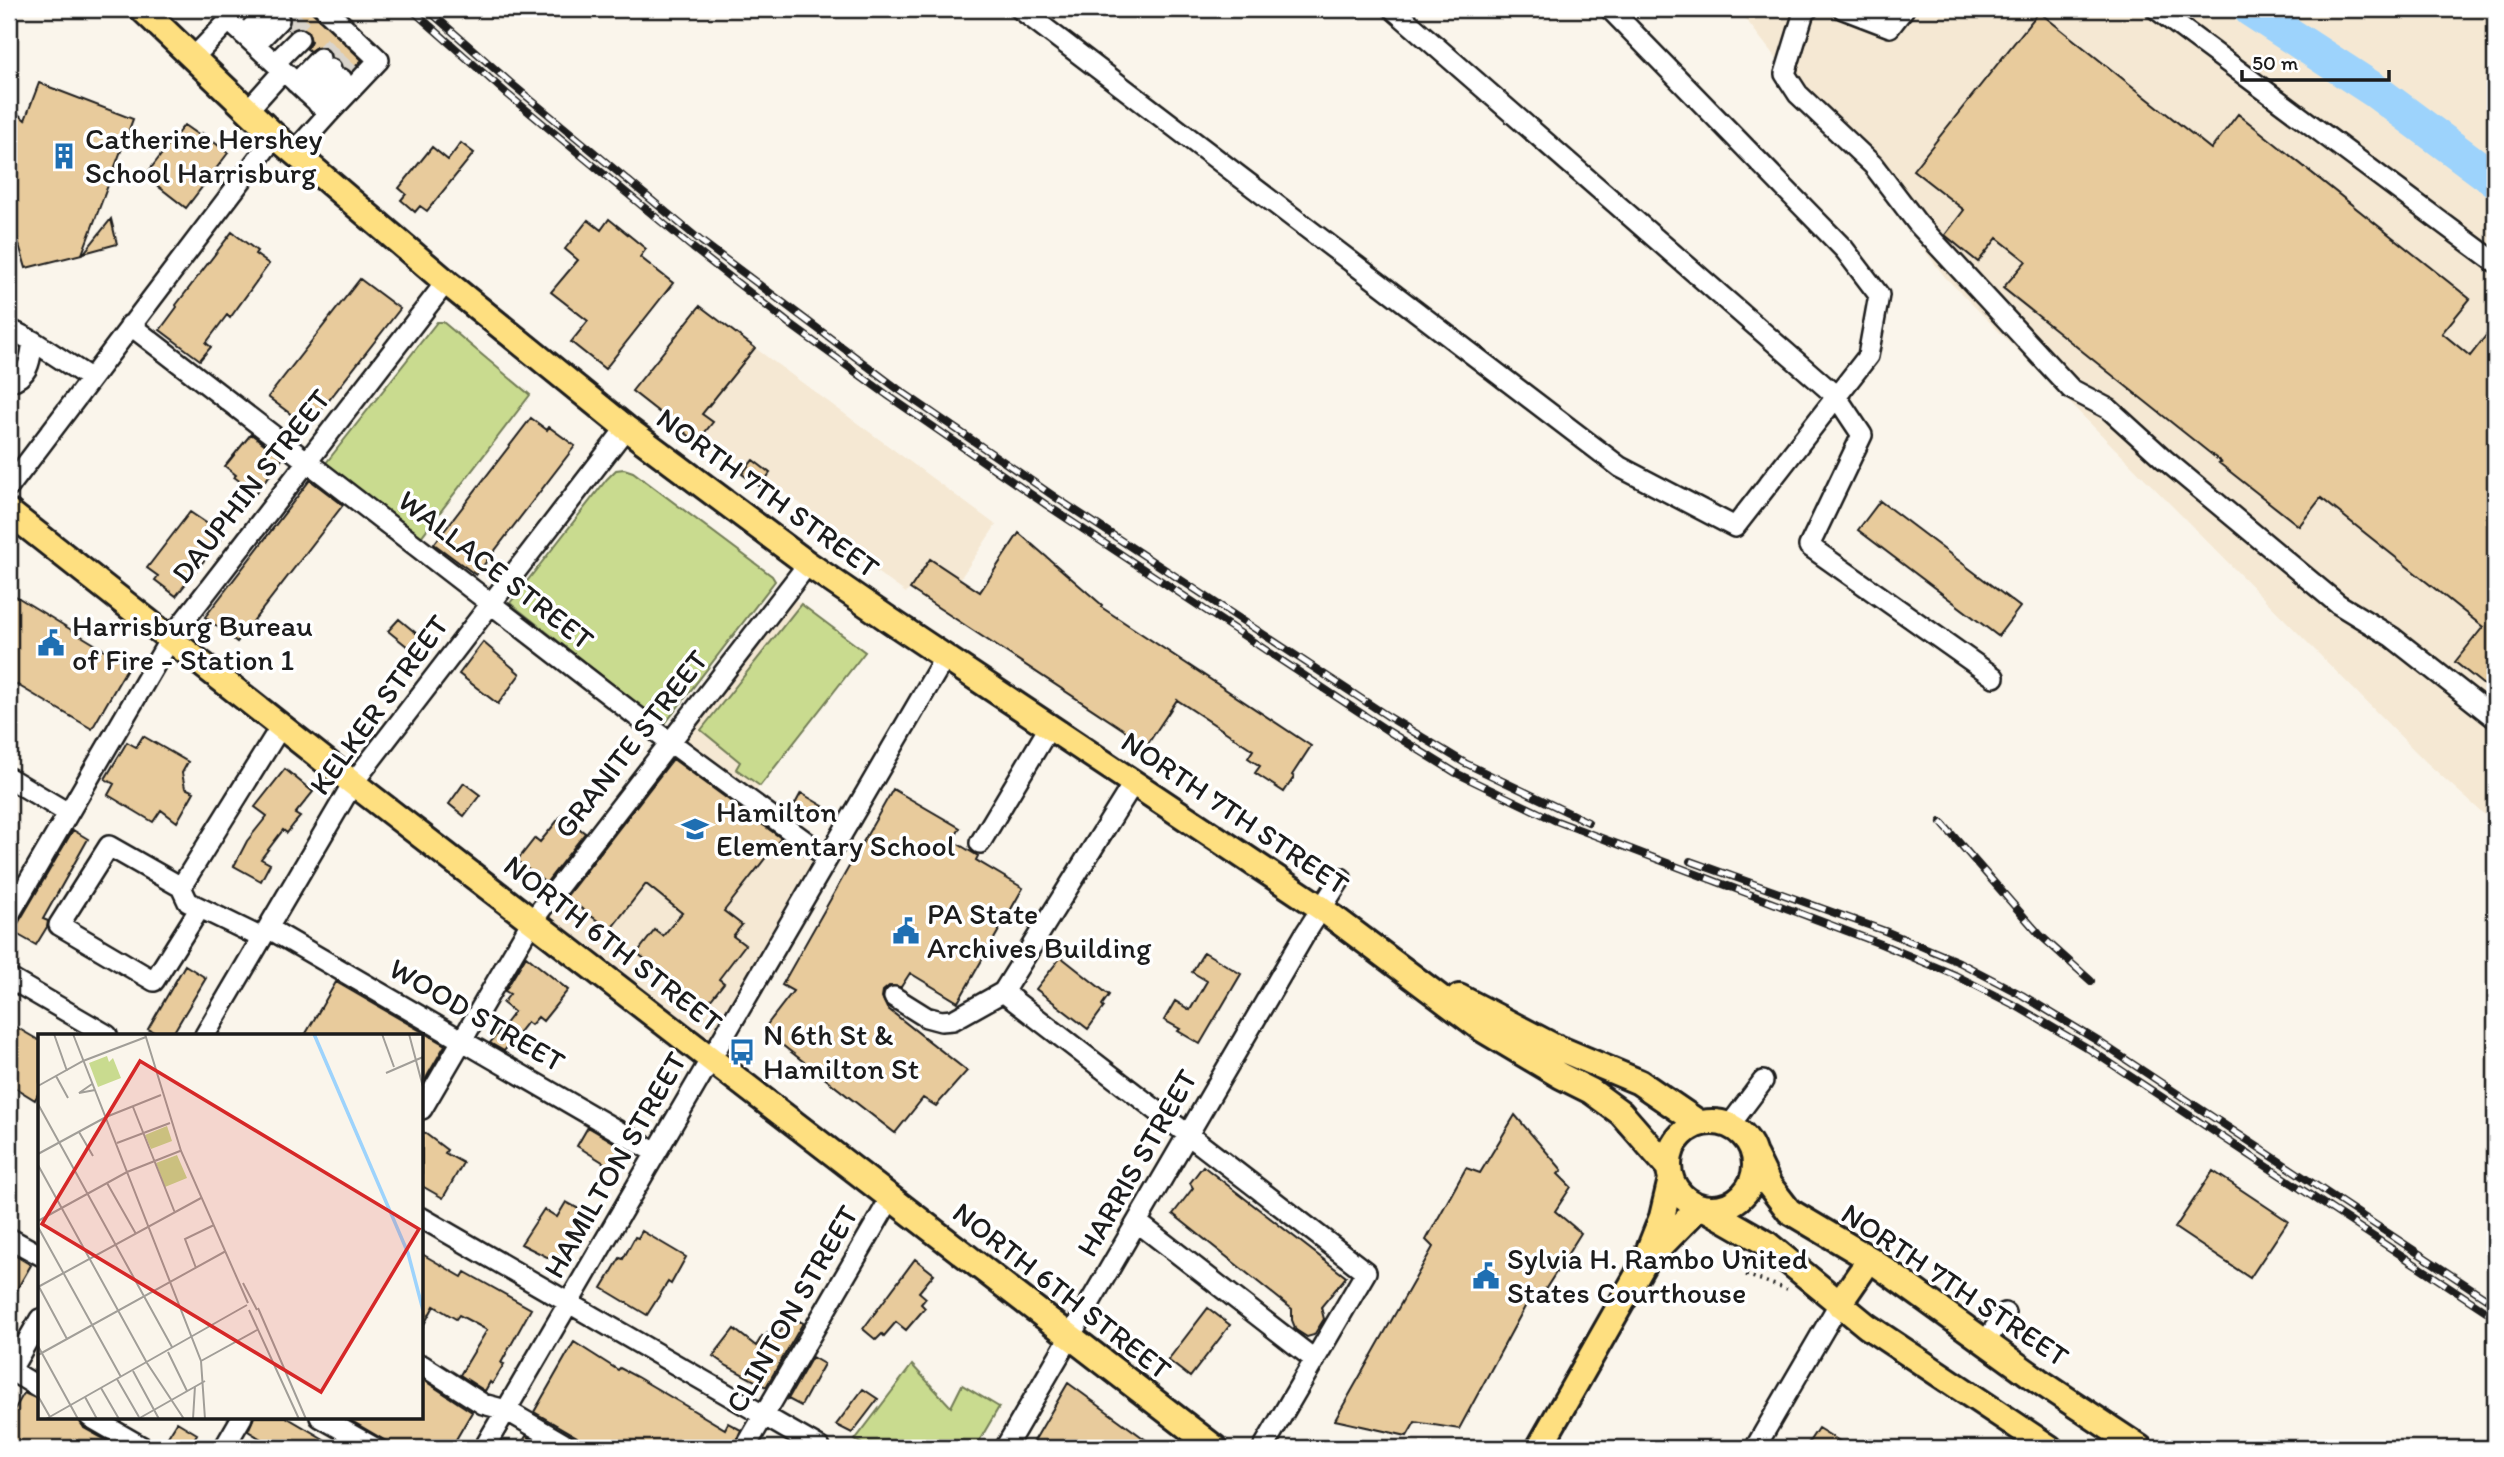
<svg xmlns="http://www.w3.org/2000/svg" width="2504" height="1457" font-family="Itim,sans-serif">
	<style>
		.built { fill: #f5e8d3 }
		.green { fill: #c9db8f; stroke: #727c56; stroke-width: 2 }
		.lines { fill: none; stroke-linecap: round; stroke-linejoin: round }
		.river { stroke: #9dd3fc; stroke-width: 35 }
		.building { fill: #e8cb9c; stroke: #1c1c1c; stroke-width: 2 }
		.minor-tunnel { stroke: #d9d4cc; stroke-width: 19; stroke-dasharray: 19 10; stroke-linecap: butt }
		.minor-casing { stroke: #1c1c1c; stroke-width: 24 }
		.major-casing { stroke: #1c1c1c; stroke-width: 30 }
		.path { stroke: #1c1c1c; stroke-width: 3.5; stroke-dasharray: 2 5; stroke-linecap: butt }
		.minor { stroke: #fff; stroke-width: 19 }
		.major { stroke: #fedf80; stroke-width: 24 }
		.rail-casing { stroke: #1c1c1c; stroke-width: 8 }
		.rail { stroke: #fff; stroke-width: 5; stroke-dasharray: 16; stroke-linecap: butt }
		.labels { text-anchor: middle; stroke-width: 7; stroke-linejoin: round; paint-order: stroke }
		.poi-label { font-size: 30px; fill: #1c1c1c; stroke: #fff; text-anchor: start }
		.street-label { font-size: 30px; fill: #1c1c1c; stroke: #fff }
		.inset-river { fill: none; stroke: #9dd3fc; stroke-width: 3.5 }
		.inset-road { fill: none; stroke: #a19e98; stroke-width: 2 }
		.view { fill: #d62828; fill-opacity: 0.15; stroke: #d62828; stroke-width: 3.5 }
		.inset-edge { fill: none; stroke: #1c1c1c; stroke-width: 3.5 }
	</style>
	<rect width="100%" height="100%" fill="#faf5eb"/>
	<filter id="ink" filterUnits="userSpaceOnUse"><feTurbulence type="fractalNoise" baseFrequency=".0143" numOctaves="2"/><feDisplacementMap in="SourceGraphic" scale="14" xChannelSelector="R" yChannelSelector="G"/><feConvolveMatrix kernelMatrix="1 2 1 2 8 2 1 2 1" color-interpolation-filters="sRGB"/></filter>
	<g filter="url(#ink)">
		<path class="built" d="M1738,9H2495V824L2426,762L1945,277Z
			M755,348L996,525L960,579L910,589L906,593L812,526L818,517L766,478L770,473L753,460L742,474L697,442L712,423L702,414Z
			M786,593L865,652L749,800L828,858L711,1060L532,921Z"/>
		<path class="green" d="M437,322H443L530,395L421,537L326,463Z
			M624,469L633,472L772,576L775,581L664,725L510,603L607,479L616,470Z
			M801,604L865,652L760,786L736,769L740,762L701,730Z
			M912,1365L951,1407L962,1385L999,1407L975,1448H869L855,1440Z"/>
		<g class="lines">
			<path class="river" d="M2250,9L2374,90L2495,180"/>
		</g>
		<path class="building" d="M283,9H309L362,60L351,71L343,67L340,61L332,57L329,50L324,46L316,47L310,51L307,49L311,41L308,31L301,27L290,31L288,29L291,22L290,16Z
			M2039,12L2211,149L2238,114L2470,299L2442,333L2470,356L2495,324V694L2455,662L2483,627L2321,498L2299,526L2219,463L2221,462L2003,288L2026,261L1997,238L1978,262L1945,235L1964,210L1913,170Z
			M39,83L133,119L82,254L26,268L9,211V106L25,120Z
			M184,125L200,136L202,133L228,153L186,208L145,176Z
			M461,143L474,153L427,211L420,206L415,212L401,200L406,194L399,188L432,147L448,160Z
			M111,219L117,244L84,253Z
			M609,219L646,249L640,257L673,283L605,369L571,342L588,321L551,292L578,260L565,249L588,220L601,230Z
			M232,232L257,251L255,254L269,264L230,318L227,315L206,343L211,347L200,360L160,330L177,307L176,305Z
			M360,279L400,309L308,427L268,397Z
			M700,306L755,348L702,414L713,422L697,442L632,391Z
			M531,418L547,430L549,427L575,446L476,575L434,544Z
			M251,434L283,458L256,493L234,477L236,475L225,466Z
			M753,460L770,473L760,487L742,474Z
			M310,480L343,505L237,642L205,617Z
			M1880,501L2020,607L1998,636L1858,530Z
			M190,512L224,535L176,596L155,580L158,576L147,568Z
			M1019,533L1102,605L1101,607L1311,746L1292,775L1294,777L1284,792L1255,773L1260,766L1248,758L1253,750L1177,700L1147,745L910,589L930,559L980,592Z
			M9,592L129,665L92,729L9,680Z
			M399,619L423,639L413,651L388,631Z
			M483,642L520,674L498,704L459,674Z
			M143,736L188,762L182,773L185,788L194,792L177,822L161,810L153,822L108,795L114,784L105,779L127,742L136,747Z
			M673,759L781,838L724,911L742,925L733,936L745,945L719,979L724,983L706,1006L637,953L655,930L663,936L682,913L646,884L610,930L566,897Z
			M285,769L313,792L295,814L300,817L294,824L287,833L283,830L261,859L270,864L261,881L234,866L247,841L267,816L255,807Z
			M464,783L480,795L464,816L449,804Z
			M893,789L960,828L953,841L978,856L976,860L1023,888L958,1002L910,973L901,987L889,986L883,991L882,997L887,1008L967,1071L936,1106L923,1098L895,1133L763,1030L793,991L782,985Z
			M801,793L823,806L816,819L794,806Z
			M562,815L585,833L546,883L517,861L535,838L540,842Z
			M73,830L88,839L43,919L48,921L47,927L36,945L13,932Z
			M1204,952L1241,974L1200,1044L1178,1031L1180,1029L1164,1020L1175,1001L1190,1010L1207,981L1192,972Z
			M526,956L568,990L543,1021L538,1017L531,1025L527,1022L504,1051L490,1043L514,1012L503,1003L510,994L505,991Z
			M1061,957L1109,995L1102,1005L1104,1007L1088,1029L1036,989Z
			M185,965L206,978L172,1035H159L148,1029Z
			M336,982L445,1045L422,1085V1035H305Z
			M9,1023L40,1041V1090L35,1100L9,1084Z
			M1515,1115L1562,1170L1558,1174L1571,1187L1555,1211L1581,1233L1536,1304L1526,1305L1459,1429L1415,1422L1407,1436L1335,1420L1433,1247L1426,1240L1466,1168L1480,1173Z
			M588,1127L625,1149L614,1169L577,1146Z
			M422,1131L447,1150L445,1153L463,1163L443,1198L422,1186Z
			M1203,1166L1346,1277L1321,1307L1324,1319L1314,1335L1307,1337L1296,1330L1292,1320V1309L1173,1214L1193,1188L1190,1183Z
			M2213,1171L2288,1221L2250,1278L2175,1228Z
			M566,1202L586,1213L557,1262L521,1244L544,1209L557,1217Z
			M642,1231L686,1257L671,1284L668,1282L647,1315L602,1288L620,1258L623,1259L635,1237L638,1238Z
			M9,1252L31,1265L9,1303Z
			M422,1254L462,1277L465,1272L531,1309L501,1363L504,1364L492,1384L490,1382L485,1391L460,1375L487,1330L459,1315L456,1319L434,1306L422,1328Z
			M915,1259L934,1274L919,1292L926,1298L921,1304L925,1308L906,1330L896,1322L884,1336L882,1334L876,1340L863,1329Z
			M1208,1308L1230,1325L1190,1377L1168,1360Z
			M789,1316L803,1323L766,1387L727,1366L713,1356L734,1329L756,1346L762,1336L765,1337L768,1332L777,1337Z
			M574,1342L618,1370L620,1368L637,1377L725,1429L728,1423L741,1430L733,1448H583L577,1437L534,1412Z
			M812,1357L824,1364L801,1406L788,1399Z
			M422,1379L472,1412L451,1448H398L345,1417H422Z
			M1068,1383L1157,1448H1030Z
			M863,1389L878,1399L852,1433L836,1425Z
			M24,1393L40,1400V1417H78L84,1428L120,1448H9V1419Z
			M254,1417H286L339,1448H276L248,1431Z
			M177,1422L197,1434L189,1448H161Z
			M1818,1428L1851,1448H1805Z
			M526,1436L547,1448H519Z"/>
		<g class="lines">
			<path class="minor-tunnel" d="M279,20L290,9
				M289,30L309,9
				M320,58L340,37
				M331,69L351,48
				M342,79L361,57"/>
			<g class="minor-casing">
				<path id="minor" d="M1020,9L1620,467L1735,527L1868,356L1879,295L1844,249L1610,9
					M1393,9L1836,396L1862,435L1809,546L1994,677
					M1808,9L1804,12L1785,74L1798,94L1873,165L1918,224L2071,389L2109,409L2164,459L2338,604L2392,637L2495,718
					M1843,9L1890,27L1904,9
					M2156,9L2495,262
					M228,20L329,113L379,60L325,9
					M244,35L270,9
					M255,45L279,20
					M193,58L240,9
					M275,63L299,39
					M296,83L320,58
					M307,93L331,69
					M318,104L342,79
					M248,110L283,71
					M294,152L329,113
					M130,325L670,742L828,858
					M9,329L33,341L90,378
					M9,382C30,375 30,361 33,341
					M9,487L275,136
					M9,778L68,813
					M980,843L1050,726
					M181,887L109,846L59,925L154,981L200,908
					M9,915L170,639L446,282
					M268,928L656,1153
					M262,938L188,902L181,887L281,726
					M9,978L107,1035
					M1003,992L1366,1272L1263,1448
					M894,997L926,1017L941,1021L953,1020L1003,992L1134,782
					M205,1035L353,783L626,428
					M422,1109L532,921L808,564
					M1730,1125L1763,1081
					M422,1218L820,1448
					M1137,1222L1315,1360
					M9,1238L40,1255
					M1986,1341L2005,1313
					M422,1365L483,1404L506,1410L571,1448
					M10,1370L40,1388
					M9,1373L40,1319
					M90,1417L144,1448
					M320,1417L375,1448
					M224,1448L242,1417
					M484,1448L945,657
					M745,1448L890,1199
					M1005,1448L1305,934L1341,878
					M1755,1448L1839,1304"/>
			</g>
			<g class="major-casing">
				<path id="major" d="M142,9L275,136L446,282L626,428L808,564L891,621L1321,908L1482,1029L1561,1076L1591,1091L1621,1113L1669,1168
					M9,512L353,783L1215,1448
					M1459,997L1551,1045L1639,1082L1699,1123
					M1669 1165a43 43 0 1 1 86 0a43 43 0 1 1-86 0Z
					M1755,1156L1769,1185L1789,1211L1870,1259L2039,1381L2140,1448
					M1705,1208L1766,1243L1867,1326L2050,1448
					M1653,1254L1699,1207
					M1839,1304L1870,1259
					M1539,1448L1643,1265L1662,1217L1671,1179"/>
			</g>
			<path class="path" d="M1746,1275L1787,1289"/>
			<use href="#minor" class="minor"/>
			<use href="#major" class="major"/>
			<g class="rail-casing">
				<path id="rail" d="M411,9L506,93L693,248L791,325L890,397L1048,506L1388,731L1456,773L1554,820L1881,944L1955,975L2018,1007L2089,1049L2495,1317
					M427,9L513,85L701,241L898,389L1055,497L1389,717L1465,763L1588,822
					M1941,822L2040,935L2091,981
					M1690,861L1885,931L1959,962L2022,995L2101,1043L2495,1304"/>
			</g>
			<use href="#rail" class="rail"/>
		</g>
	</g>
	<defs>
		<g id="building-bare" transform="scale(2.1)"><path d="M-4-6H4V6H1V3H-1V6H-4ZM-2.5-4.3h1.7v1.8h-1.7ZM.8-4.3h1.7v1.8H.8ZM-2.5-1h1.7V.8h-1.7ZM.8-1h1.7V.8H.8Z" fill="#1f6fb2" stroke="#fff" stroke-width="2.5" paint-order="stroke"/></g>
		<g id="civic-bare" transform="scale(2.1)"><path d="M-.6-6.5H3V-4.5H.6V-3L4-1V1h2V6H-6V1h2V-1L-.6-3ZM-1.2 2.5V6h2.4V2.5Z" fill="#1f6fb2" stroke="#fff" stroke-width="2.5" paint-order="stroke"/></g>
		<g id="school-bare" transform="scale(2.1)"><path d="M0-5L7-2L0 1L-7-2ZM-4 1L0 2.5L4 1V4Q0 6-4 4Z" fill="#1f6fb2" stroke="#fff" stroke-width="2.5" paint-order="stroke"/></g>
		<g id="bus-bare" transform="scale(2.1)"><path d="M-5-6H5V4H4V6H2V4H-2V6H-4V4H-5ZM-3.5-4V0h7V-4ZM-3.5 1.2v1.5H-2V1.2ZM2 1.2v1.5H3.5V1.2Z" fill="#1f6fb2" stroke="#fff" stroke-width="2.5" paint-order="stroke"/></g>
	</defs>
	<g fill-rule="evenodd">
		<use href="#building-bare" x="64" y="156"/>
		<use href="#civic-bare" x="51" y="643"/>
		<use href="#school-bare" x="695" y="829"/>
		<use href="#civic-bare" x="906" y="931"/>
		<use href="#bus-bare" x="742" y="1052"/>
		<use href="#civic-bare" x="1486" y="1276"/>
	</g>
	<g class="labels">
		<g class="poi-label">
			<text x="85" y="149">Catherine Hershey<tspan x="85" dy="34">School Harrisburg</tspan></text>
			<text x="72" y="636">Harrisburg Bureau<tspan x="72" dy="34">of Fire - Station 1</tspan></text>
			<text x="716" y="822">Hamilton<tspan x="716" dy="34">Elementary School</tspan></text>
			<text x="927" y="924">PA State<tspan x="927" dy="34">Archives Building</tspan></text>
			<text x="763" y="1045">N 6th St &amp;<tspan x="763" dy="34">Hamilton St</tspan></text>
			<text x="1507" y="1269">Sylvia H. Rambo United<tspan x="1507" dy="34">States Courthouse</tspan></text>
		</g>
		<g class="street-label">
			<text transform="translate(251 486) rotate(-52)" y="10">DAUPHIN STREET</text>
			<text transform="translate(768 493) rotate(36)" y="10">NORTH 7TH STREET</text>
			<text transform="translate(496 570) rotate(38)" y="10">WALLACE STREET</text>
			<text transform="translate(379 705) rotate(-54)" y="10">KELKER STREET</text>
			<text transform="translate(631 744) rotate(-52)" y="10">GRANITE STREET</text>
			<text transform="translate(1235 813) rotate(34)" y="10">NORTH 7TH STREET</text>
			<text transform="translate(613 944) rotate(38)" y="10">NORTH 6TH STREET</text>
			<text transform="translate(477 1015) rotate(30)" y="10">WOOD STREET</text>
			<text transform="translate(1137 1163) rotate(-60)" y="10">HARRIS STREET</text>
			<text transform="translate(615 1165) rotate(-60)" y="10">HAMILTON STREET</text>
			<text transform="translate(1955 1285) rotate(34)" y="10">NORTH 7TH STREET</text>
			<text transform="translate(1062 1291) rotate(38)" y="10">NORTH 6TH STREET</text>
			<text transform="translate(792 1309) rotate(-60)" y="10">CLINTON STREET</text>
		</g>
	</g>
	<g transform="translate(38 1034)">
		<rect width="385" height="385" fill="#faf5eb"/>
		<path d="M69,22L71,28L75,24L83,44L60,53L51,29ZM129,92L134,107L113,115L107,101ZM139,121L149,144L127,153L118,129Z" fill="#c9db8f"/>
		<path class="inset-river" d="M276,0L370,219L385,276"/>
		<path class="inset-road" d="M16,0L29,37M35,0L163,327L167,385M107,0L143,117L210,269M344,0L356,33M371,0L385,53M348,39L385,23M18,42L30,64M54,50L41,59L57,56M0,52L45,27L108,3M0,70L134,313M95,73L137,179M41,98L55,122M79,109L132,89M0,120L68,83L123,61M0,131L109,329L146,385M69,149L98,200M0,187L89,138L142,117M0,193L83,343M158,234L147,205L176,191M205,249L219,276M0,251L29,305M0,253L163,164M220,274L268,385M211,276L261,385M0,312L40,385M130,318L149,357M0,321L188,217M163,327L219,296M95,337L121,385M79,345L101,383M63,354L81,385M0,362L12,383M47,363L59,385M8,385L209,271M100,385L167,347M155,385L157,352"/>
		<path class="view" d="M102,27L381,195L283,358L4,190Z"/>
		<rect width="385" height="385" class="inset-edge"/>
	</g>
	<rect width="2504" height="1457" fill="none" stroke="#fff" stroke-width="35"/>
	<rect x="18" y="18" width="2469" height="1422" fill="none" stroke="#1c1c1c" stroke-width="2.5" filter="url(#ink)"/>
	<path d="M2242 70v10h147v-10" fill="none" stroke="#1c1c1c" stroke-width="3.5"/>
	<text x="2252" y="70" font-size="21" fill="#1c1c1c" stroke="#ffffff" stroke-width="5" paint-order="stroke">50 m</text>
</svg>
